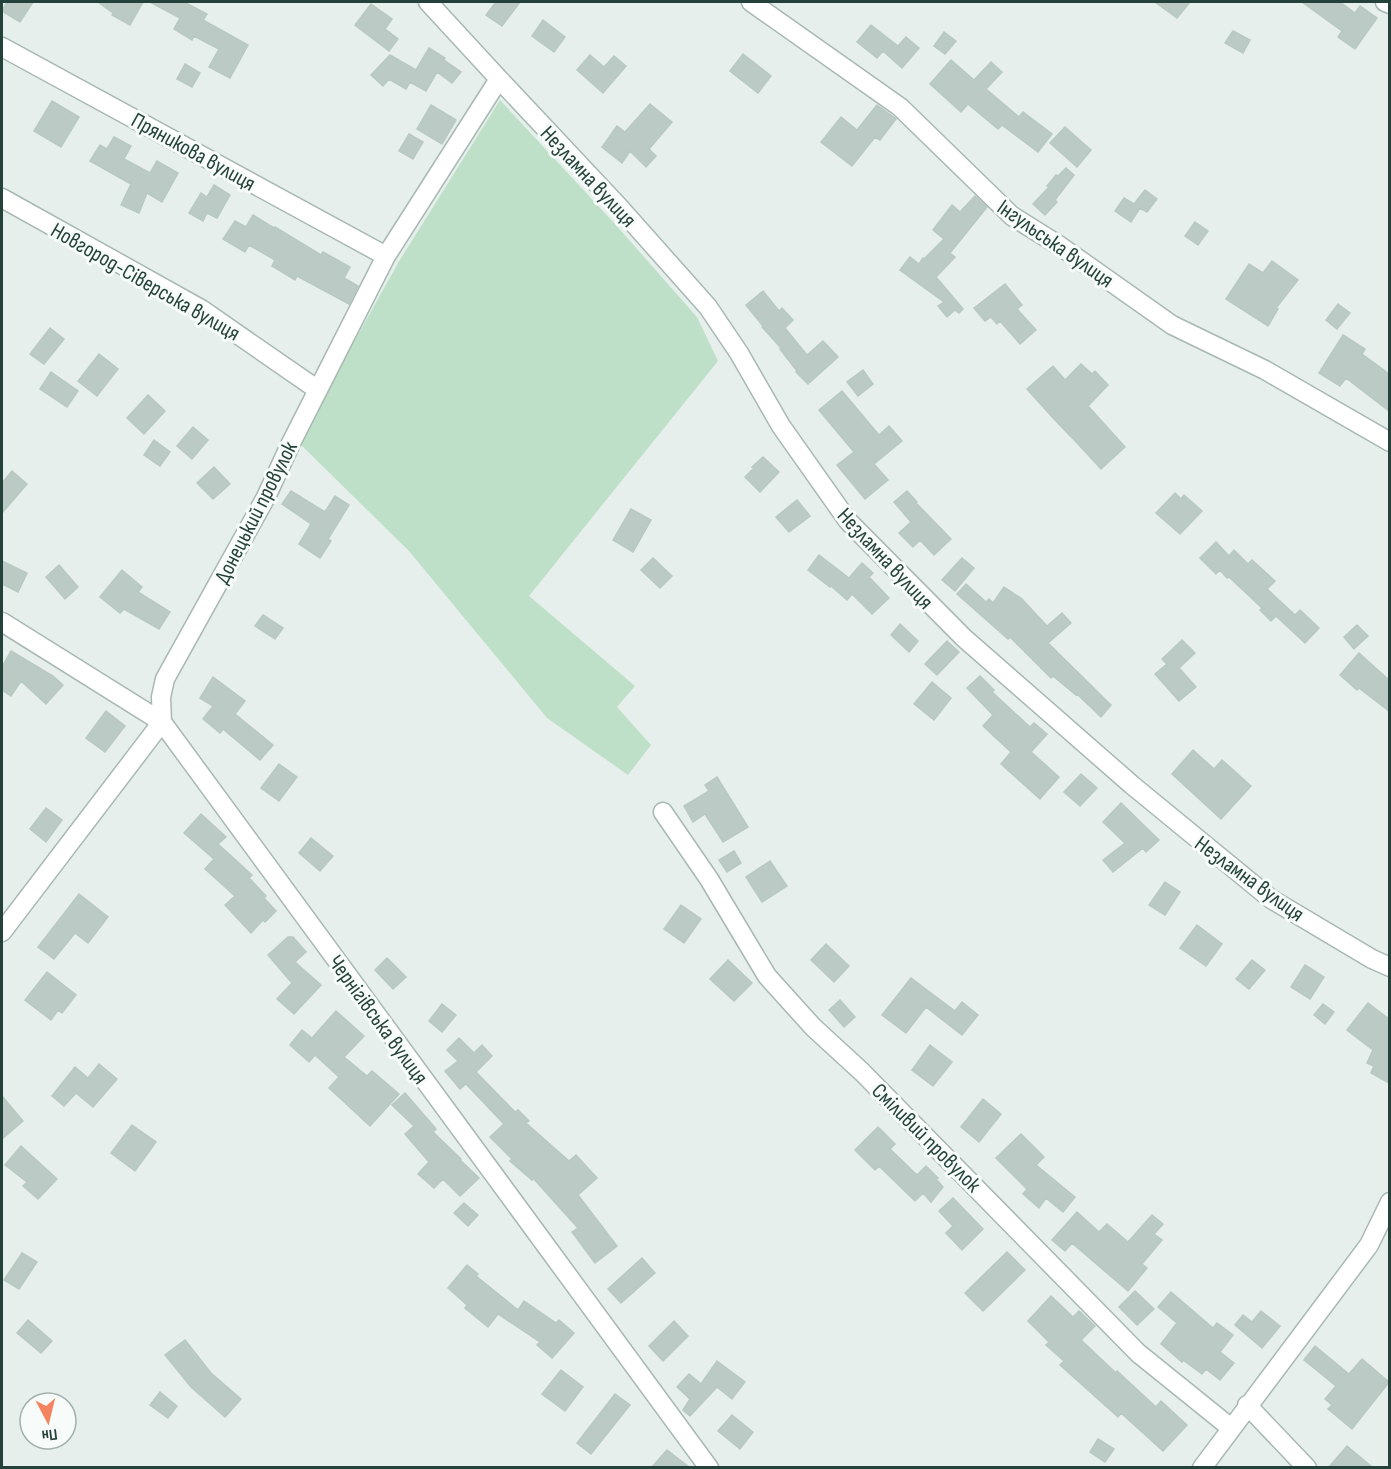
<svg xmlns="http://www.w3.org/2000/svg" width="1391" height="1469" font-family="'Sofia Sans Condensed',sans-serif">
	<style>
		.green { fill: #bfe0c8 }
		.building { fill: #bbcac4; stroke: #b8c9c2; stroke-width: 1.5 }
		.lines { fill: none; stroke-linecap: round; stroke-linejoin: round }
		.minor-casing { stroke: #a8b8b2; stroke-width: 21 }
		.minor { stroke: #fff; stroke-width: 18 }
		.labels { text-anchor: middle; stroke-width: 6; stroke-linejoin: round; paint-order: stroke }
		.street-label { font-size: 22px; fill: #24423a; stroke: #f7fbf9 }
	</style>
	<rect width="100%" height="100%" fill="#e6efeb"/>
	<path class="green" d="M500,100L615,224L697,317L718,361L529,596L635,686L617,707L651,745L628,775L547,718L409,551L298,442L398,263Z"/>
	<path class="building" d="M7,2H33L20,22L2,11Z
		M98,2H143L130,25L112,15L113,13Z
		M150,2H184L207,14L203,20L248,45L230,78L209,67L219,49L194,36L192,40L174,29L180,18Z
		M496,2H520L502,26L486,15Z
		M1155,2H1190L1177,18Z
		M1302,2H1340L1355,13L1360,6L1377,18L1355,49L1338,37L1342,31Z
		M371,4L392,19L385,29L398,39L389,51L355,25Z
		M543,20L565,37L554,52L532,36Z
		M871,25L898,46L906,37L919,48L902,68L883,51L877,58L857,42Z
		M1233,31L1250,40L1243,53L1225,43Z
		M944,32L956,41L945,54L934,46Z
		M429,48L445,58L444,60L461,72L452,83L437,72L426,91L410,82L406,89L389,79L383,86L371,75L390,55L416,70Z
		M743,54L771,76L758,93L730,71Z
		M590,55L604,67L614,56L626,66L603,93L577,70Z
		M951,60L974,80L991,62L1002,72L986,89L1019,117L1023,112L1052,134L1038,152L1002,125L998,129L968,104L961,112L930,84Z
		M185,64L200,73L192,87L177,79Z
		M52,101L79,117L61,147L34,131Z
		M650,104L672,122L649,149L656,156L646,167L630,151L622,163L602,147L617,126L625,132Z
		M431,105L456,120L442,144L417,129Z
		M877,105L896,119L880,140L875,137L852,166L821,142L841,117L857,130Z
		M1065,127L1091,150L1077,167L1050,143Z
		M409,134L423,142L413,159L399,151Z
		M114,137L131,146L124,159L150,173L157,161L178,173L162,202L147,193L139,213L121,205L131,184L90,161L100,145L107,149Z
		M1066,168L1074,175L1055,200L1057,202L1045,215L1033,204L1049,187L1047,186L1056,175L1058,176Z
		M214,185L230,195L217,218L207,213L203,221L189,213L201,193L207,197Z
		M1145,190L1157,199L1147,212L1140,208L1131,222L1115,211L1124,198L1134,204Z
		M975,196L987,207L950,253L955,257L936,277L963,309L959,313L955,310L947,317L938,306L944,302L900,270L910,257L919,264L923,258L924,259L944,239L933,230L952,205L960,212Z
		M253,215L274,228L275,227L321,255L323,252L350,267L344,278L358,286L349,304L297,276L295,280L272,266L275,260L249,245L245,252L223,239L235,221L246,227Z
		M1195,222L1208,231L1198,245L1185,236Z
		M1272,261L1298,280L1276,308L1278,309L1268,326L1226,299L1249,264L1263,273Z
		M1005,284L1022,305L1017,309L1036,330L1020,344L1000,321L997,324L991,317L985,321L974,308Z
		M763,291L779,311L782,308L793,320L785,328L807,355L823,341L838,357L808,384L796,372L797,371L780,349L781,348L762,327L763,326L746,305Z
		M1338,304L1350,313L1337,329L1326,320Z
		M50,328L64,339L44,364L30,354Z
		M1343,335L1365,349L1362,354L1389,374V411L1346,378L1340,386L1319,373Z
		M99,354L118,369L97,396L78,381Z
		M1081,364L1092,374L1095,371L1108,385L1088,406L1125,447L1101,469L1079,445L1054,419L1027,389L1053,366L1065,380Z
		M863,370L873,384L858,396L847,382Z
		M51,372L78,391L67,407L40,389Z
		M842,391L879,435L889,426L902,441L874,464L888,480L865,499L837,465L854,452L819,410Z
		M148,395L165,411L144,434L127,418Z
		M193,427L208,440L192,459L177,446Z
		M154,440L170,452L160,466L144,455Z
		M763,457L779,472L760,492L745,477L754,468L752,467Z
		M214,467L230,484L213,499L197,483Z
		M12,471L27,484L2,513V483Z
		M291,491L325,512L335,496L349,505L328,539L331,541L320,558L299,544L311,524L282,504Z
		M907,491L917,502L916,503L951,539L934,555L920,540L913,547L899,533L911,522L894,502Z
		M1175,493L1181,499L1184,495L1202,511L1180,534L1156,513Z
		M797,500L810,516L789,532L776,517Z
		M631,509L651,520L633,552L613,540Z
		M1216,542L1229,556L1234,550L1248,564L1252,560L1275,581L1267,589L1295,615L1300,610L1319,628L1305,643L1276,616L1271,621L1260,610L1262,608L1229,577L1227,578L1220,570L1216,574L1200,558Z
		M819,555L849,578L862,563L873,573L869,577L889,598L872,614L852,594L847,600L831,586L830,587L808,570Z
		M653,558L672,576L660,588L641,570Z
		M962,558L974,568L955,591L942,580Z
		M2,561L27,573L18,592L2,584Z
		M59,565L78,587L65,599L46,577Z
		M122,570L142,587L138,592L170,612L159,629L124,609L120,613L100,597Z
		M966,584L986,602L989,599L993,603L1004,587L1022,599L1047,626L1062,613L1071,623L1048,643L1111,705L1101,717L1077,694L1076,695L1053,676L1051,678L1010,637L1008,639L957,594Z
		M263,615L283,628L275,639L255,626Z
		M900,624L918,641L909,652L891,635Z
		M1357,625L1368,636L1354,649L1344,637Z
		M1182,640L1195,653L1179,668L1196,687L1179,701L1155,674L1167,664L1162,659Z
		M947,641L959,652L937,675L925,664Z
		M11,651L53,676L63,685L46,704L21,681L11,696L2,690V667Z
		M1359,653L1389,680V711L1359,688L1357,690L1340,675Z
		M980,676L994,690L992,692L1030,727L1034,723L1047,734L1031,752L1059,777L1040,799L1001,764L1011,752L983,726L993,715L967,688Z
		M213,677L245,701L235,714L273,745L260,760L223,729L220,733L203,719L213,706L200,698Z
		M932,682L951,698L934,720L914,704Z
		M106,711L125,726L105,752L86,738Z
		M1193,750L1214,769L1222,760L1251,786L1221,819L1172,774Z
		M279,764L297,777L279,801L261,788Z
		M1081,774L1097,788L1080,806L1064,792Z
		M717,777L748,827L723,842L705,814L693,822L684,806L709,791L705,785Z
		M1121,803L1159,840L1146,852L1143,848L1113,872L1103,860L1125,843L1103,822Z
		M46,808L62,820L46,842L30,829Z
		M201,814L226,837L218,844L252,875L249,878L266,896L264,898L276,911L265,922L263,920L251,933L225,905L235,896L205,869L214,859L184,833Z
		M311,838L333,856L320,871L299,853Z
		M734,851L741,863L727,872L719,860Z
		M770,861L787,886L762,902L746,877Z
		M1165,882L1180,892L1165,915L1149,905Z
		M79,894L108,917L88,943L75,933L54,959L38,947Z
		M681,905L701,919L684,943L664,929Z
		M1197,925L1222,944L1206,966L1180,948Z
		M288,937H293L306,952L295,962L321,985L294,1014L277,999L292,983L268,955Z
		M826,944L849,966L834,982L811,960Z
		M387,958L406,977L393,989L375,970Z
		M728,960L752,983L734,1001L710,979Z
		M1252,960L1265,970L1249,989L1236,979Z
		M1305,965L1324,977L1310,999L1291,987Z
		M47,972L76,995L62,1013L58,1010L51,1020L25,1000Z
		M911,978L955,1011L962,1002L978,1015L962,1035L926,1007L906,1033L882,1015Z
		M840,1000L855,1017L844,1027L829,1010Z
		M1368,1003L1389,1019V1083L1371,1073L1374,1066L1367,1063L1373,1050L1347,1030Z
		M442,1004L456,1015L442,1032L429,1021Z
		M1323,1004L1334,1012L1325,1024L1314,1015Z
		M336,1011L364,1036L344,1057L367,1076L372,1071L399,1094L370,1126L329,1088L339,1077L315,1055L309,1062L290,1045L302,1030L312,1038Z
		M459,1038L474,1053L482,1045L492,1056L476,1072L515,1112L518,1110L529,1121L526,1123L569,1161L576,1155L597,1178L578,1195L617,1246L595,1263L572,1232L578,1228L533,1178L532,1180L510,1161L512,1159L490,1137L504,1124L466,1084L460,1089L445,1071L458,1061L447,1050Z
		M930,1045L952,1062L933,1086L912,1070Z
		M99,1064L117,1079L93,1107L76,1093L64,1106L52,1096L75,1067L88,1078Z
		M405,1093L436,1129L433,1132L461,1159L460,1160L479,1178L460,1196L443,1179L434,1188L418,1174L429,1162L405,1134L414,1126L392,1105Z
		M2,1096L23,1121L2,1139Z
		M983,1099L1001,1114L979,1142L961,1127Z
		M132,1125L156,1142L135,1171L111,1153Z
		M878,1127L895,1144L890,1149L917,1175L926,1166L938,1178L936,1179L943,1187L931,1202L923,1193L915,1201L879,1166L875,1170L855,1150Z
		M1021,1134L1044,1157L1036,1165L1075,1197L1063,1212L1046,1198L1039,1208L1023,1194L1027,1189L996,1158Z
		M21,1146L57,1179L38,1199L23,1186L27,1182L5,1165Z
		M953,1198L983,1229L962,1250L946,1233L953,1226L939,1211Z
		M464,1203L478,1215L468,1226L454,1213Z
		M1077,1212L1099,1232L1107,1224L1128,1242L1152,1215L1163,1224L1154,1234L1162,1240L1142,1264L1147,1268L1128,1291L1072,1243L1065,1251L1052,1240Z
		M1007,1252L1025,1270L983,1311L965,1293Z
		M22,1253L37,1262L19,1289L4,1280Z
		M642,1258L655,1273L621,1303L608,1289Z
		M467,1265L478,1274L476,1276L518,1310L524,1301L556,1323L559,1320L574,1333L552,1358L537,1345L540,1342L498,1314L488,1327L465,1308L467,1305L448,1288Z
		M1135,1291L1154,1309L1137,1325L1119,1307Z
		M1171,1292L1213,1328L1217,1323L1233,1335L1220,1352L1234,1363L1220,1380L1206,1369L1202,1374L1183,1360L1182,1362L1161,1344L1177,1323L1158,1307Z
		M1051,1296L1073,1317L1079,1311L1095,1326L1081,1340L1116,1373L1117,1371L1156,1407L1161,1401L1187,1425L1163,1451L1121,1413L1118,1417L1060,1365L1064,1361L1046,1345L1049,1342L1028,1321Z
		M1261,1311L1280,1326L1262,1348L1235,1325L1243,1315L1252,1322Z
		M28,1320L52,1341L41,1353L17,1333Z
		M674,1321L688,1336L663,1361L649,1346Z
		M185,1340L211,1373L241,1399L225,1417L191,1387L165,1355Z
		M1315,1346L1349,1374L1362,1359L1389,1382L1352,1429L1328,1409L1332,1405L1325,1399L1336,1386L1304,1360Z
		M717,1361L745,1382L732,1399L717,1387L690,1416L683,1410L690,1399L677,1387L689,1374L701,1384Z
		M561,1370L583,1387L565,1411L542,1394Z
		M160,1392L177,1406L168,1418L150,1405Z
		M615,1394L630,1405L591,1454L577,1443Z
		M732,1415L753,1432L740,1449L718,1431Z
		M1098,1439L1114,1449L1105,1462L1090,1452Z
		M1347,1446L1372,1467H1329Z
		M667,1450L689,1467H652Z"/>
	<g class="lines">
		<g class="minor-casing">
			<path id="minor" d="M428,2L499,79L620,208L708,307L739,353L781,426L848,521L964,638L1132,785L1271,899L1372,959L1390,967
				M751,2L900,107L1012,216L1060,246L1172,325L1265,370L1390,442
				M1385,2L1390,4
				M2,47L386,256
				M2,198L201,309L318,390
				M2,622L162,722L709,1468
				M663,812L709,879L767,976L813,1027L862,1072L1138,1353L1231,1428
				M2,932L162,722L161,697L165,679L266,497L291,443L386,256L499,79
				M1247,1405L1307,1468
				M1202,1468L1369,1245L1390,1202"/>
		</g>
		<use href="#minor" class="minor"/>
	</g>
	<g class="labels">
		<g class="street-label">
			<text transform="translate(194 151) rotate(29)" y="8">Пряникова вулиця</text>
			<text transform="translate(589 176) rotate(47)" y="8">Незламна вулиця</text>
			<text transform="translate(1056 243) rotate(35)" y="8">Інгульська вулиця</text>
			<text transform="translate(146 281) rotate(30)" y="8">Новгород-Сіверська вулиця</text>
			<text transform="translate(255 512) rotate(-63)" y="8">Донецький провулок</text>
			<text transform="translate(886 558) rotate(47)" y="8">Незламна вулиця</text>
			<text transform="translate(1250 878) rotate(36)" y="8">Незламна вулиця</text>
			<text transform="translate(379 1019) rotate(54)" y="8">Чернігівська вулиця</text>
			<text transform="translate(927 1137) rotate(45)" y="8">Сміливий провулок</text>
		</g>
	</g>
	<rect width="1391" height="1469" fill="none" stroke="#24423a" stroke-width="6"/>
	<g transform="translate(48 1421) rotate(173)"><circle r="28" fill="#f7fbf9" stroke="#a3b1ad" stroke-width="1.5"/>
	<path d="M0-4.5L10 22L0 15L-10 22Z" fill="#f4845f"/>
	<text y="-9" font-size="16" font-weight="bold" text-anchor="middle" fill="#24423a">Пн</text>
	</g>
</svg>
